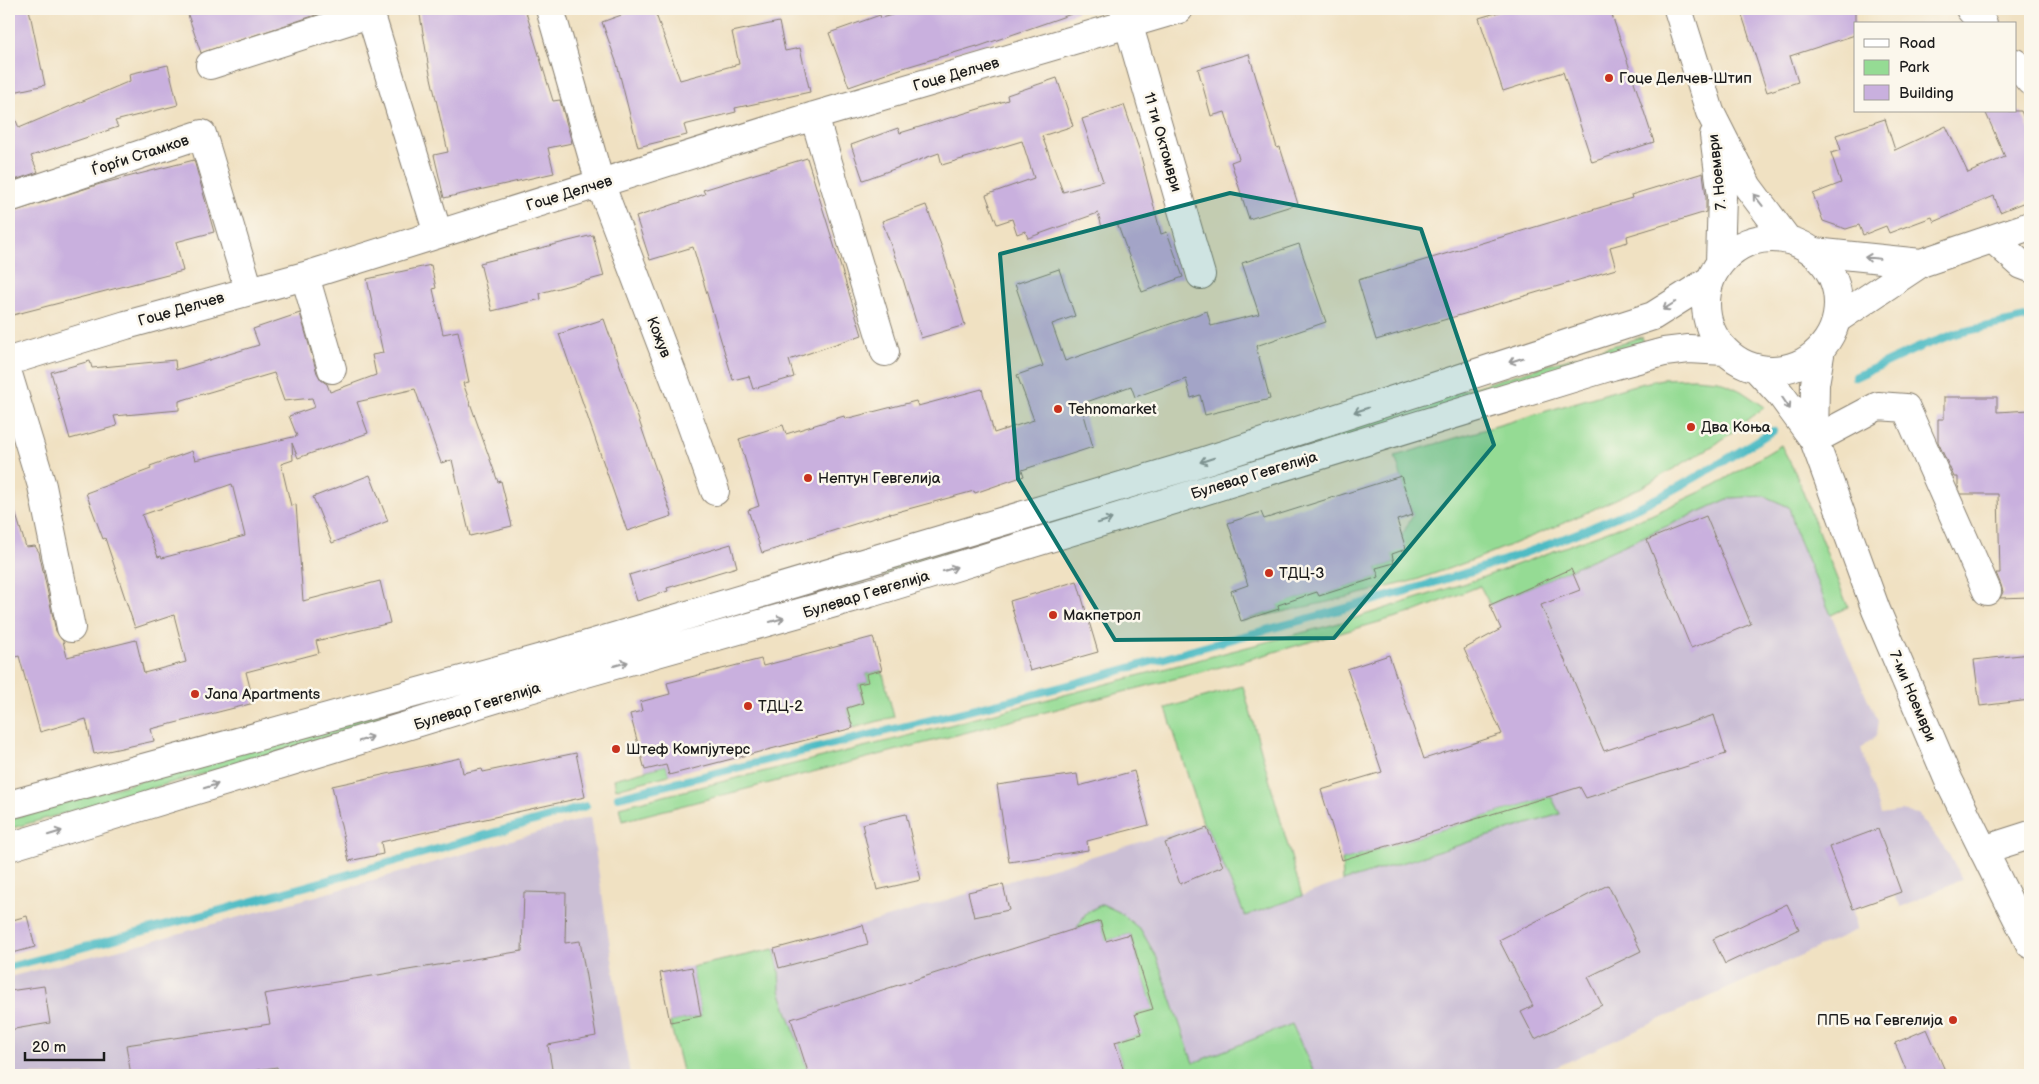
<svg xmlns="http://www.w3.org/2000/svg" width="2039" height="1084" font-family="'Balsamiq Sans',sans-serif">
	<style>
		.industrial { fill: #cbbfd5 }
		.green { fill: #95db94; stroke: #587c58 }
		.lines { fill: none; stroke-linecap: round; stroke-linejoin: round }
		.stream { stroke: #4dbbc4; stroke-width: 8 }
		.building { fill: #c9b0de; fill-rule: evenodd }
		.street-casing { stroke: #867e6f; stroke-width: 30 }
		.secondary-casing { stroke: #867e6f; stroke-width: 30 }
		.street { stroke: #fff; stroke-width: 28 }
		.secondary { stroke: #fff; stroke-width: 28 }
		.oneway { stroke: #999 }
		.marked { fill: #0f766e; fill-opacity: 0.2; stroke: #0f766e; stroke-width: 4; stroke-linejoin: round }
		.poi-dot { fill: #c8321e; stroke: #fbf7ec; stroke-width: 2 }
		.labels { text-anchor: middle; stroke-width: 5; stroke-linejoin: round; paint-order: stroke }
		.street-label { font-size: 15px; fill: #1c1c1c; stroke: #fbf7ec }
		.poi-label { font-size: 15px; fill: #1c1c1c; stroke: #fbf7ec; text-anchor: start }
	</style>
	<rect width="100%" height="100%" fill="#fbf7ec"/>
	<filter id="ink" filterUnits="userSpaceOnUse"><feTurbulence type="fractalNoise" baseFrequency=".02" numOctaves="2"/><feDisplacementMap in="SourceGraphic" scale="10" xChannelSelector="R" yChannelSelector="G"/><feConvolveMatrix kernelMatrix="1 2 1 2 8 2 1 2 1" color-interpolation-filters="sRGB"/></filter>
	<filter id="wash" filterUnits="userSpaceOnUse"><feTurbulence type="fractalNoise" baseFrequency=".0096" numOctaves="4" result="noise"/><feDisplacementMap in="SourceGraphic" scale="20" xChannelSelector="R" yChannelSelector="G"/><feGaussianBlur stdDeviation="1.12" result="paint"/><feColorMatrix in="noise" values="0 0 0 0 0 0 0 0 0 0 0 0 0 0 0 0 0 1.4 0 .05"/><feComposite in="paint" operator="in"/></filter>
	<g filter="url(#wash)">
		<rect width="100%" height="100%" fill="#f0e1c2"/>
		<path class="industrial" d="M1764,496L1789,507L1797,536L1872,709L1879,721L1877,735L1861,748L1881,814L1901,811L1918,814L1947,851L1962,879L1901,907L1894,895L1853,909L1856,930L1539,1075H683L660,973L774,949L863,925L1203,823L1207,828L1245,916L1343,881L1560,814L1551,796L1501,629L1490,605L1730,498Z
			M590,817L630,1075H9V977L140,944L360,884Z"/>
		<path class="green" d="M1642,337L1646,349L651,646L648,633Z
			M1694,378L1718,380L1741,391L1765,407L1716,444L1642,487L1557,526L1476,559L1416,580L1332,601L1241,621L1279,609L1269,573L1289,601L1317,592L1319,596L1379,577L1376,568L1394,563L1392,554L1413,515L1395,456L1631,386L1662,379Z
			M1781,445L1795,472L1848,607L1831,615L1797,536L1789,507L1764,496L1730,498L1490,605L1480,586L1414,612L1236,663L622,821L619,807L900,738L1339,623L1478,579L1651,515L1715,485Z
			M882,670L894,717L853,728L847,708L863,703L858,684L868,682L866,674Z
			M501,677L504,688L9,829V819Z
			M1243,686L1302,896L1245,916L1207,828L1203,823L1166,708Z
			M666,765L669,775L616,789L614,779Z
			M1551,796L1560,814L1343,881L1342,860Z
			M1102,904L1119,912L1141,930L1157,958L1193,1063L1292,1024L1315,1075H1125L1115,1042L1141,1034L1135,1014L1153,1009L1130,934L1106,941L1100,921L1077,928L1086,913Z
			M774,949L779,968L780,990L809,1075H683L670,1022L701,1016L692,967Z"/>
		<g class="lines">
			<path class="stream" d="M1855,377L1920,347L1958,333L2030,317
				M618,797C750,764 883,733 1016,699C1085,681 1153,661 1222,642C1371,601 1528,563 1667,493C1704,474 1739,452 1773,431
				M9,967C202,917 394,862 586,806"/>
		</g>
		<g id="blocks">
			<path class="building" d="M9,9H29L45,85L9,93Z
				M186,9H334L201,53Z
				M419,9H525L553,101L560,100L572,143L548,148L554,173L444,198L434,155L448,152L429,69Z
				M638,9H654L680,80L739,64L732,32L779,22L785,51L800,48L810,92L735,108L736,112L684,125L687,135L638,147L617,64L602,22Z
				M913,9H1077V12L977,47V46L903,68L849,87L829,33L880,15L881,18Z
				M1509,9H1610L1654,142L1592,162L1563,72L1503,91L1479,18Z
				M1740,9H1855V35L1790,56L1798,82L1767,92Z
				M1249,54L1277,148L1280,147L1298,204L1249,219L1231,162L1239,159L1225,112L1211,116L1198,69Z
				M168,65L178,105L115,121L118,127L31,156L38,172L9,182V103L19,128L130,81L129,74Z
				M1057,78L1073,126L1042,136L1063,192L1103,181L1082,119L1124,105L1139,149L1161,234L1167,232L1183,277L1142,292L1117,223L1102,227L1098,213L1028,238L1025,231L1017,234L1012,219L997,224L986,195L1034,178L1022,141L942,165L939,153L863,180L851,145L898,128L900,133L1008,100L1007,95Z
				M1985,111H2021L2030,132V200L2000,212L1994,196L1934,222L1932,217L1889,233L1886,226L1863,235L1859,225L1846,229L1823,221L1813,194L1841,183L1831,153L1841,150L1836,135L1885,119L1895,150L1946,126L1968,173L2005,157Z
				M807,158L862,335L789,360L794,377L753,389L749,376L733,380L693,247L650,260L636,217L705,194L703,190Z
				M194,160L214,232L176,242L183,271L9,316V213L100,184Z
				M1703,173L1706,197V212L1627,236L1628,242L1610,247L1616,269L1376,340L1358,280L1632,198L1631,195Z
				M926,205L941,245L965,325L921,338L902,276L882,221Z
				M593,235L604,276L540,293L541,299L492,311L480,263Z
				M1299,244L1326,322L1256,346L1270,399L1205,415L1200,395L1191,398L1186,379L1135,397L1131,386L1081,404L1093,447L1022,470L1024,476L975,493L974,491L890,514V513L762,553L748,510L759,506L739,439L783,425L786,434L844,416L845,419L916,401L918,406L982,389L994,433L1034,420L1017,375L1043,366L1015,284L1059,269L1075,316L1052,324L1065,361L1207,311L1211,326L1259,314L1242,263Z
				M431,265L436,288L433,289L443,334L458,331L469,382L463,383L498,482L501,481L512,526L470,536L452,460L441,463L415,389L357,402L368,433L298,458L292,443L293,460L281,464L291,506L296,504L303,601L380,581L390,623L316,641L319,653L246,672L254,703L151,729L154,741L94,754L86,719L40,732L19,656L9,659V506L13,505L26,547L35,546L39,552L56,631L63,641L67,657L136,640L144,673L186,662L174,615L135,628L105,538L103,539L86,493L151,469L150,466L192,451L195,460L297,436L289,416L315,407L312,398L284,401L274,373L179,401V410L114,416L117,426L70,439L51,372L90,361L92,368L175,360L176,370L259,345L253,329L300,313L317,373L321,380L327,384L330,392L376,375L372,355L383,353L367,279ZM232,484L245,536L162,558L161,556L158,557L142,515Z
				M604,319L672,516L627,531L559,334Z
				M1944,397H1997V412L2030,410V597L2000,598L2003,592L2001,585L1996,573H2000L1998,494H1961L1958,486V477H1954L1938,442V419H1944Z
				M370,475L388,521L332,543L313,497Z
				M1401,476L1413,515L1397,520L1406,549L1392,554L1394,563L1376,568L1379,577L1319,596L1317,592L1278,605L1279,609L1241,621L1231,591L1248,585L1228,523L1261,512L1264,519Z
				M1706,516L1751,624L1691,648L1647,540Z
				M731,544L737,567L667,588L668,591L637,601L629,575Z
				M1571,569L1580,590L1541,605L1604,751L1714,715L1726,754L1586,798L1580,787L1342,860L1321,790L1382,772L1347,669L1389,655L1424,759L1502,734L1464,649L1501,629L1490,605Z
				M1077,581L1098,652L1030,671L1010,601Z
				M873,637L882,670L866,674L868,682L858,684L863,703L847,708L853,728L669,775L666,765L645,770L630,714L642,711L640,702L670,694L667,683L761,659L763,666Z
				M2030,654V700L1980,706L1974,660Z
				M576,753L585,797L381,842L383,854L349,861L332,786L460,758L463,773L482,769L483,772Z
				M1134,771L1149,825L1087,841L1088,850L1009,862L997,785L1077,774L1079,786Z
				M906,814L921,880L877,890L862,824Z
				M1207,828L1223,866L1180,884L1165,843Z
				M1878,829L1901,892L1853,909L1829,847Z
				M1003,884L1009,910L974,917L968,892Z
				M1608,885L1641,951L1588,977L1602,1005L1535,1039L1521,1012L1533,1006L1499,940Z
				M524,892L566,893L565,943L580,941L596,1036L548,1045L553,1075H278L277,1067L226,1075H131L126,1045L270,1024L264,994L522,951Z
				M1787,904L1799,929L1725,964L1713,939Z
				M27,916L35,947L9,954V921Z
				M1100,921L1106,941L1130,934L1153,1009L1135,1014L1142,1034L1115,1042L1125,1075H809L791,1019Z
				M863,925L868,944L779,968L774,949Z
				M692,967L701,1016L670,1022L660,973Z
				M44,986L50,1023L9,1030V991Z
				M1927,1029L1947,1075H1908L1895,1043Z"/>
		</g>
	</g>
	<g filter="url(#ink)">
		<use href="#blocks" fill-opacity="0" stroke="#867e6f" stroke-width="1"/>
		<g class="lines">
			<g class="street-casing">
				<path id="street" d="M369,9L438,234
					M550,9L600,183L681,396L715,491
					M1124,9L1201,275
					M1970,9L1983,24
					M2015,63L2030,81
					M210,65L369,14
					M814,116L885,352
					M9,198L202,134L249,290
					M1993,239L2022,265L2030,268
					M1814,252L1921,263
					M305,276L332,369
					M1837,319L1921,263L2030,226
					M9,361L126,325L305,276L814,116L1179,9
					M9,377L42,486L71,628
					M1814,440L1878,406L1906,408L1987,591
					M1983,850L2030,835"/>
			</g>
			<g class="secondary-casing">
				<path id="secondary" d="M1678,9L1710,112L1748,187L1787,239
					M1714,135L1722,196L1720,262
					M1706 304a66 66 0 1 1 132 0a66 66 0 1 1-132 0Z
					M1756,368L1781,395L1814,440L1876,610L1949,781L2030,944
					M1814,440L1815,384L1821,349
					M9,805L567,651L1192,465L1653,316L1710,280
					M9,847L515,693L870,593L1612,366L1664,352L1689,349L1725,351"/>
			</g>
			<use href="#street" class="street"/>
			<use href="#secondary" class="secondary"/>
		</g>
		<defs><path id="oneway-shaft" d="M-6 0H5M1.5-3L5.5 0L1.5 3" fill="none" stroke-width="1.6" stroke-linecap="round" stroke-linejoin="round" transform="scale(1.25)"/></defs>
		<g class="oneway">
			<use href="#oneway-shaft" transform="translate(1758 200) rotate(-128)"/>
			<use href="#oneway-shaft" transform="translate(1872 258) rotate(-174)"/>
			<use href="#oneway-shaft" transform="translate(1669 306) rotate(148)"/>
			<use href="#oneway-shaft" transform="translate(1516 360) rotate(162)"/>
			<use href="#oneway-shaft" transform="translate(1786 403) rotate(56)"/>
			<use href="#oneway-shaft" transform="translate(1361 410) rotate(162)"/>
			<use href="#oneway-shaft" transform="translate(1207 460) rotate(162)"/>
			<use href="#oneway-shaft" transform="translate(1105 521) rotate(-17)"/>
			<use href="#oneway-shaft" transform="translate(950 569) rotate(-17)"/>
			<use href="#oneway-shaft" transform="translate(777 620) rotate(-16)"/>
			<use href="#oneway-shaft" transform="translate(621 664) rotate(-16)"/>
			<use href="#oneway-shaft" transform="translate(366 739) rotate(-17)"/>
			<use href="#oneway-shaft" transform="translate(211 786) rotate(-17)"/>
			<use href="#oneway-shaft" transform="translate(55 833) rotate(-17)"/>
		</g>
	</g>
	<path class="marked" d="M1230,193L1421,229L1494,445L1334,638L1115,640L1018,479L1000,254Z"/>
	<g class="poi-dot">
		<circle cx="1609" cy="78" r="5"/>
		<circle cx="1058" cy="409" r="5"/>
		<circle cx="1691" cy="427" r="5"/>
		<circle cx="808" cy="478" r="5"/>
		<circle cx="1269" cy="573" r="5"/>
		<circle cx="1053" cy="615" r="5"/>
		<circle cx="195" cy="694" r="5"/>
		<circle cx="748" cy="706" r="5"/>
		<circle cx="616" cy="749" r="5"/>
		<circle cx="1953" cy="1020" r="5"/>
	</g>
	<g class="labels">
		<g class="street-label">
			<text transform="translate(956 74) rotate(-16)" y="5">Гоце Делчев</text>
			<text transform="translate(1163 142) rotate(74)" y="5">11 ти Октомври</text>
			<text transform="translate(140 155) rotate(-18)" y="5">Ѓорѓи Стамков</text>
			<text transform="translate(1717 172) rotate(-96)" y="5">7. Ноември</text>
			<text transform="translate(569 193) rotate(-17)" y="5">Гоце Делчев</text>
			<text transform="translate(181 309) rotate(-16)" y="5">Гоце Делчев</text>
			<text transform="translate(659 337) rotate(69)" y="5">Кожув</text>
			<text transform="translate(1254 475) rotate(-17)" y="5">Булевар Гевгелија</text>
			<text transform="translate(866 594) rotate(-17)" y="5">Булевар Гевгелија</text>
			<text transform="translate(1913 696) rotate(67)" y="5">7-ми Ноември</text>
			<text transform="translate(477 706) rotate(-17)" y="5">Булевар Гевгелија</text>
		</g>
		<g class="poi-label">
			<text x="1619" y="83">Гоце Делчев-Штип</text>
			<text x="1068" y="414">Tehnomarket</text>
			<text x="1701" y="432">Два Коња</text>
			<text x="818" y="483">Нептун Гевгелија</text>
			<text x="1279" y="578">ТДЦ-3</text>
			<text x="1063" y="620">Макпетрол</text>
			<text x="205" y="699">Jana Apartments</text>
			<text x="758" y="711">ТДЦ-2</text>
			<text x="626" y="754">Штеф Компјутерс</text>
			<text x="1943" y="1025" text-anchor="end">ППБ на Гевгелија</text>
		</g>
	</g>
	<rect width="2039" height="1084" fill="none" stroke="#fbf7ec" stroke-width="30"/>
	<rect x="1854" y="22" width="162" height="90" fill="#fbf7ec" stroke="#a29f99"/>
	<rect x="1864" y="39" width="25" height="8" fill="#ffffff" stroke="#a29f99"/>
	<text x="1899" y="48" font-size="15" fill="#1c1c1c">Road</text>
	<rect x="1864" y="60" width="25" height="15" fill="#95db94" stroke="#a29f99"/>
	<text x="1899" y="72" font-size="15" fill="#1c1c1c">Park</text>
	<rect x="1864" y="85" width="25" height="15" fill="#c9b0de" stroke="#a29f99"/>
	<text x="1899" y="98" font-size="15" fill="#1c1c1c">Building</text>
	<path d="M25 1052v8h79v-8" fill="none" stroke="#1c1c1c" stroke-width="2.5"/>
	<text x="32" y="1052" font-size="15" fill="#1c1c1c" stroke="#fbf7ec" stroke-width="4" paint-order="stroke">20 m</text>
</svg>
